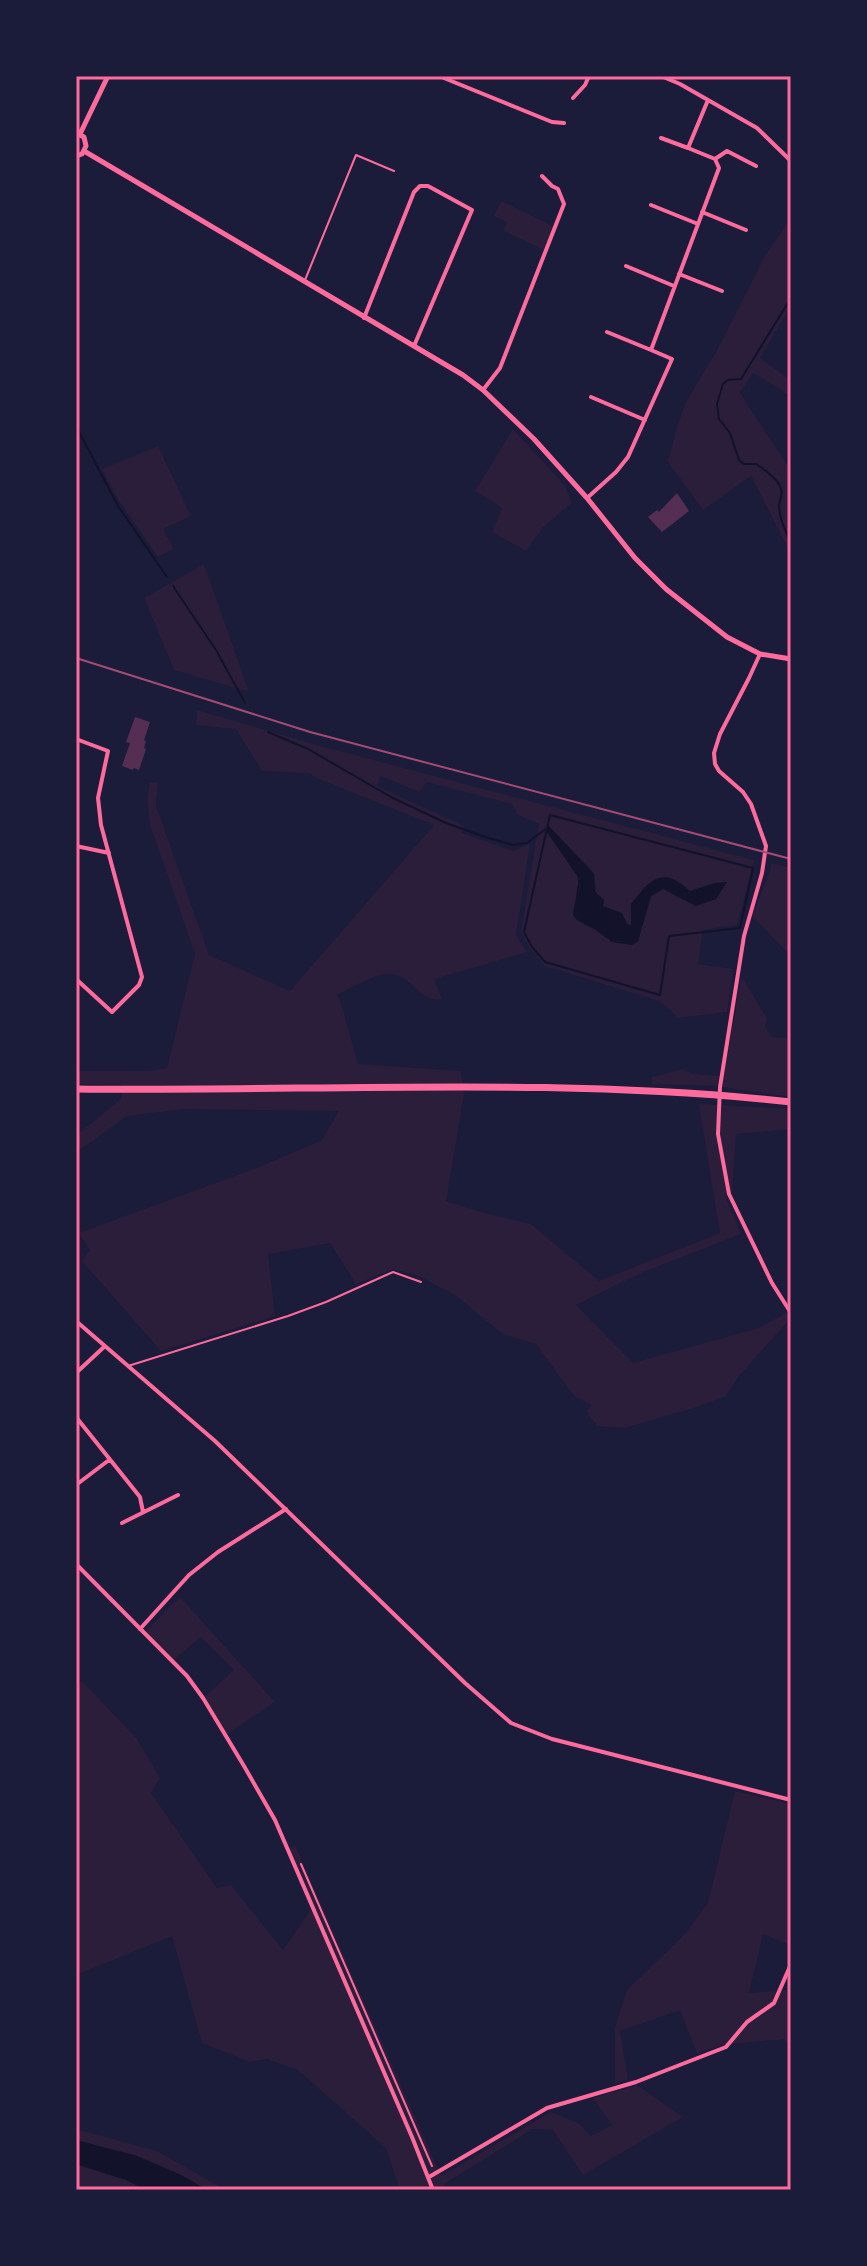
<svg xmlns="http://www.w3.org/2000/svg" width="867" height="2266" font-family="Inter,sans-serif">
	<style>
		.green { fill: #2a1e3b; fill-rule: evenodd }
		.water { fill: #12122b }
		.lines { fill: none; stroke-linecap: round; stroke-linejoin: round }
		.stream { stroke: #12122b; stroke-width: 2 }
		.building { fill: #542f53 }
		.path { stroke: #ff6b9d; stroke-width: 2 }
		.service { stroke: #ff6b9d; stroke-width: 2 }
		.minor { stroke: #ff6b9d; stroke-width: 4 }
		.tertiary { stroke: #ff6b9d; stroke-width: 5 }
		.primary { stroke: #ff6b9d; stroke-width: 7 }
		.rail { stroke: #a44b75; stroke-width: 2 }
		.neatline { fill: none; stroke: #ff6b9d; stroke-width: 3 }
	</style>
	<rect width="100%" height="100%" fill="#1b1b3a"/>
	<path class="green" d="M501,201L553,226L544,250L504,231L507,222L494,216Z
		M791,218V306L760,358L791,380V388L787,394L753,373L740,393L791,471V554L751,476L703,510L668,462L677,427L686,402L715,354L766,254Z
		M513,429L565,486L572,503L544,526L526,551L492,532L502,508L475,491Z
		M158,446L191,516L163,529L174,549L158,557L119,501L102,469Z
		M204,564L249,692L174,670L144,598Z
		M197,710L324,747L754,860L737,925L703,930L698,964L733,969L727,1012L677,1018L671,1010L659,1001L545,966L531,950L521,932L539,824L518,815L512,804L427,782L419,792L381,776L377,786L464,826L462,833L513,851L530,844L516,935L527,952L434,979L442,999C420,1004 410,971 385,974C369,976 352,988 337,995L340,1000L358,1064L461,1071L464,1095L446,1201L488,1214L531,1224L599,1281L720,1233L699,1104L791,1109V1129L736,1134L732,1192L725,1196L741,1234L641,1273L576,1305L633,1363L759,1328L786,1313L790,1319L739,1376L726,1396L691,1409L624,1428L597,1426L586,1411L592,1405L575,1397L536,1344L503,1334L456,1296L419,1276L393,1269L356,1284L330,1243L268,1254L275,1316L161,1351L82,1261L90,1250L79,1233L262,1166L322,1140L339,1111L183,1109L127,1116L76,1153V1136L122,1098V1085L76,1084V1071H149L167,1068L195,954L150,825L147,798L150,783L158,782L156,806L209,955L290,991L434,825L316,778L309,773L262,771L236,729L196,725ZM548,826L594,873C595,901 605,914 632,926L631,918L668,877L690,891L715,883L696,906L663,889L651,896L638,941L631,945L612,942L596,930L577,920L574,916L578,885V877L547,832Z
		M771,863L791,868V956L752,916L770,871Z
		M741,979H743L767,1018L765,1026L772,1037L791,1038V1097L722,1087Z
		M683,1069L692,1074L719,1076L718,1086L652,1084V1077Z
		M180,1597L275,1702L226,1735L203,1698L234,1670L201,1637L172,1661L144,1633Z
		M82,1681L137,1739L160,1778L151,1793L217,1888L231,1885L283,1950L313,1906L287,1849L295,1845L441,2176L551,2112L578,2123L591,2136L612,2125L593,2098L637,2085L683,2117L583,2175L553,2130L533,2129L444,2184L446,2190H400L386,2148L298,2070L267,2059L250,2062L202,2043L172,1936L76,1975V1687Z
		M735,1791L791,1804V1946L763,1934L749,1993L791,1990V2048L784,2039L721,2045L697,2053L680,2010L620,2031L628,2079L615,2084V2027L627,1990L684,1935L708,1903Z
		M76,2129L157,2151L226,2190H208L179,2174L137,2156L76,2140Z
		M76,2164L126,2180L146,2190H76Z"/>
	<path class="water" d="M548,825L594,874L595,892L604,900L603,906L622,913L627,924L631,925V904C651,878 663,866 690,891L715,883L727,882L716,899L696,906L663,889L651,896L638,941L632,945L612,942L596,930L577,920L573,915L578,885V877L547,832Z
		M76,2140L137,2156L179,2174L208,2190H146L126,2180L76,2164Z"/>
	<g class="lines">
		<path class="stream" d="M791,298L741,379L728,380L723,384L717,404L719,419L730,433L739,460L744,464H756C764,469 776,478 780,486C784,493 780,499 779,505C779,518 785,531 791,542
			M76,426L118,506L167,577
			M173,586L216,650L245,703
			M268,732L308,749L391,797L446,823L488,838L513,845L527,843L547,828
			M550,815L753,868L740,928L669,936L660,995L545,962L532,947L524,932Z"/>
	</g>
	<path class="building" d="M677,493L689,511L662,532L648,517L657,510L659,512Z
		M135,717L150,722L144,740L146,741L144,748L146,749L139,770L134,768L133,770L122,766L130,743L126,742Z"/>
	<g class="lines">
		<path class="path" d="M301,1864L432,2166"/>
		<path class="service" d="M305,280L356,155L394,171
			M128,1366L288,1316L326,1302L393,1272L421,1282"/>
		<path class="minor" d="M439,76L552,122L564,123
			M661,76L680,84L757,128L791,161
			M573,98L585,85L589,76
			M661,138L688,148
			M715,159L727,151L756,166
			M651,205L698,224
			M702,212L746,230
			M626,266L674,286
			M679,274L722,291
			M364,318L414,192L420,186H428L472,210L414,346
			M607,332L651,350
			M483,390L500,368L564,204L558,189L552,186L542,176
			M591,397L645,420
			M587,498L616,472L628,457L672,359L651,350L719,168L715,159L688,148L708,100
			M760,654L749,678L720,734L714,753L715,764L719,771L743,792L751,804L766,846L762,873L744,936L720,1087L718,1134L729,1194L772,1283L791,1313
			M76,739L108,751L98,798L101,825L142,977L139,985L112,1012L76,979
			M76,846L109,853
			M76,1321L215,1441L465,1683L511,1723L552,1739L791,1800
			M76,1373L105,1346
			M76,1417L140,1497L143,1512
			M76,1485L109,1460
			M122,1523L178,1495
			M76,1564L187,1676L203,1698L244,1766L275,1820L412,2137L433,2190
			M140,1629L189,1575L218,1552L286,1509
			M429,2177L547,2108L636,2082L726,2047L747,2022L774,2003L791,1964"/>
		<path class="tertiary" d="M76,133L84,137L86,146L82,154L76,156
			M80,134L108,76
			M84,151L463,375L483,390L534,439L587,498L635,558L666,589L727,637L760,654L791,659"/>
		<path class="primary" d="M76,1089C314,1092 553,1076 791,1102"/>
		<path class="rail" d="M76,658L310,732L791,859"/>
	</g>
	<rect width="867" height="2266" fill="none" stroke="#1b1b3a" stroke-width="156"/>
	<rect x="78" y="78" width="711" height="2110" class="neatline"/>
</svg>
